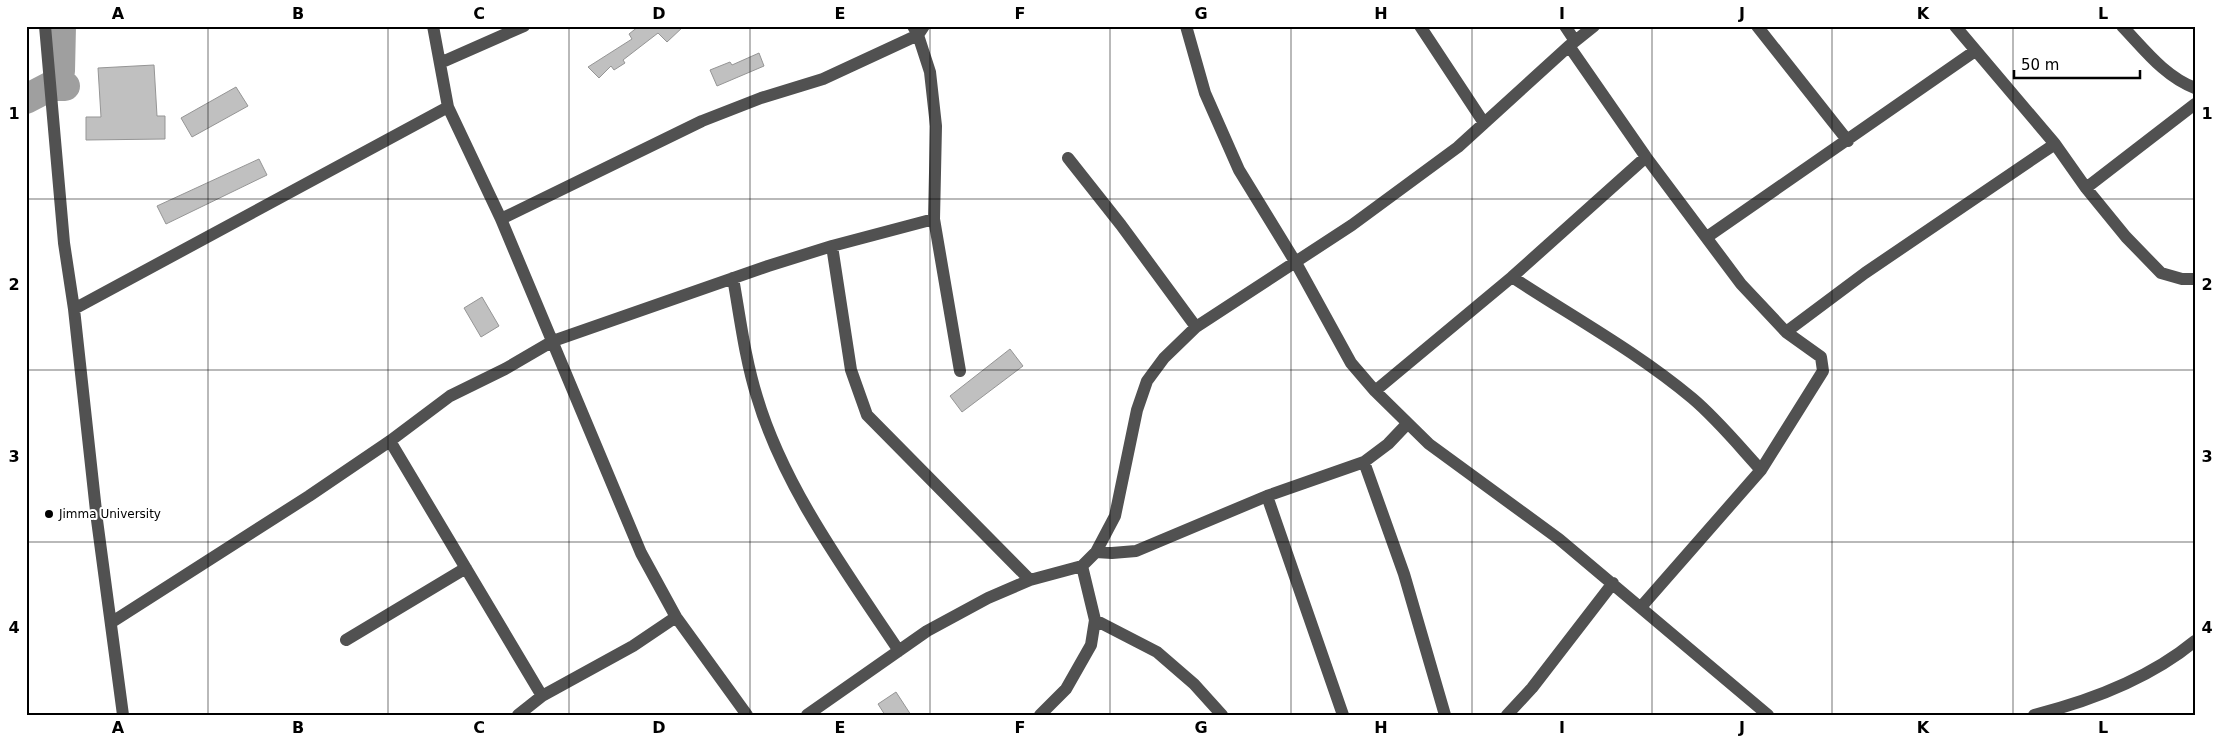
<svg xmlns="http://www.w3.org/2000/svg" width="2221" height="741" font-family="'DejaVu Sans',sans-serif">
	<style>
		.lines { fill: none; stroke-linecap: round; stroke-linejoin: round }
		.river { stroke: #9f9f9f; stroke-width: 30 }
		.building { fill: #c0c0c0; stroke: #959595 }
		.minor { stroke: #515151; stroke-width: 12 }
		.grid { fill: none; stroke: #000; stroke-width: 1; stroke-opacity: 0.55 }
		.poi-dot { fill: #000; stroke: #fff; stroke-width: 2 }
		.labels { text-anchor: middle; stroke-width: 4; stroke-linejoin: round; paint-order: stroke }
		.poi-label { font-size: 12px; fill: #000; stroke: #fff; text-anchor: start }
		.neatline { fill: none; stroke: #000; stroke-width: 2 }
		.grid-label { font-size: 16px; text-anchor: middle; font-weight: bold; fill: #000 }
	</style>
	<rect width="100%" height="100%" fill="#fff"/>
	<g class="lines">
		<path class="river" d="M60,71L61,26
			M26,99L51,86H65"/>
	</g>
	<path class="building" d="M639,26H684L667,42L658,33L623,60L625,63L614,70L611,66L599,78L588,67L632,39L629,34Z
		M759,53L764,66L717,86L710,70L730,62L732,65Z
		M154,65L157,116H165V139L86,140V117H101L98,68Z
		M236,87L248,106L192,137L181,118Z
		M259,159L267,175L166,224L157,206Z
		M482,297L499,326L481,337L464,308Z
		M1010,349L1023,366L962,412L950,396Z
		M896,692L911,715H885L878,704Z"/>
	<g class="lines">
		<path class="minor" d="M45,26L64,243L74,309L97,520L123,715
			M433,26L448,107L501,219L641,553L676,617L747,715
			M913,26L918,35L930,72L936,126L934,219L960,371
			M1186,26L1205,93L1239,170L1296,263L1351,363L1375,391L1429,444L1559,539L1768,715
			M1420,26L1484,123
			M1565,26L1575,41
			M1757,26L1848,141
			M1955,26L2055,144L2086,188L2126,237L2161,273L2182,279H2195
			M2122,26C2144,49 2165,77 2195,88
			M1569,46L1646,157L1741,284L1786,332L1821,357L1823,371L1761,470L1641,607
			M440,63L524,26
			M1068,158L1121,225L1196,327
			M2086,188L2195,104
			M501,219L702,121L761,98L823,79L918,35L924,26
			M1707,237L1975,51
			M832,246L851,370L867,415L1030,580
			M1512,277C1573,317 1637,352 1692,398C1717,419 1739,446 1761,470
			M733,278C740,317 745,359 757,397C784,488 847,573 899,651
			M74,309L448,107
			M1786,332L1865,273L2055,144
			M1375,391L1512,277L1646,157
			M390,441L542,696
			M1364,462L1404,574L1445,715
			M1267,496L1343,715
			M1096,552L1112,553L1136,551L1267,496L1364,462L1388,444L1407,424
			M1095,620L1157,652L1194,684L1222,715
			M112,622L309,496L390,441L450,396L505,369L553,341L768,266L832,246L934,219
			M346,640L466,568
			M518,715L542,696L633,646L676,617
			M807,715L927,631L988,598L1030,580L1082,566L1096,552L1115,516L1137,410L1147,381L1164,358L1196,327L1352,225L1458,147L1569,46L1594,26
			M1040,715L1066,689L1091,645L1095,620L1082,566
			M1507,715L1532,688L1613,583
			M2034,715C2090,701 2150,678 2195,641"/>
	</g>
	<path class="grid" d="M208,26V715M388,26V715M569,26V715M750,26V715M930,26V715M1110,26V715M1291,26V715M1472,26V715M1652,26V715M1832,26V715M2013,26V715M26,199H2195M26,370H2195M26,542H2195"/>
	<circle class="poi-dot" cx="49" cy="514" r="5"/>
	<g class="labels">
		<g class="poi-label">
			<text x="59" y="518">Jimma University</text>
		</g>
	</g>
	<rect width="2221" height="741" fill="none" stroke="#ffffff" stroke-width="55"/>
	<path d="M2014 70v8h126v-8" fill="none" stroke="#000000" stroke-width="2.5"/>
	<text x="2021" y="70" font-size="15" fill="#000000" stroke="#ffffff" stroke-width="4" paint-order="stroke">50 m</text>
	<rect x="28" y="28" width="2166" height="686" class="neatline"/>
	<g class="grid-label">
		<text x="118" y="19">A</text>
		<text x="298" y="19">B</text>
		<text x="479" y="19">C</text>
		<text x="659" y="19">D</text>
		<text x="840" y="19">E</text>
		<text x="1020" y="19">F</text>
		<text x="1201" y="19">G</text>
		<text x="1381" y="19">H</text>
		<text x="1562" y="19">I</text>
		<text x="1742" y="19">J</text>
		<text x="1923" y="19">K</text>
		<text x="2103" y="19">L</text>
		<text x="14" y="119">1</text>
		<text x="2207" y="119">1</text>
		<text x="14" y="290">2</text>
		<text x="2207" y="290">2</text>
		<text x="14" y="462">3</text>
		<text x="2207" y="462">3</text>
		<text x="14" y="633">4</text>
		<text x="2207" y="633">4</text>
		<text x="118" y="733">A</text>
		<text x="298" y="733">B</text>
		<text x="479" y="733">C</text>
		<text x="659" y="733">D</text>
		<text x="840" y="733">E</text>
		<text x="1020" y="733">F</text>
		<text x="1201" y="733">G</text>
		<text x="1381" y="733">H</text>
		<text x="1562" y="733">I</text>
		<text x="1742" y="733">J</text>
		<text x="1923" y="733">K</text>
		<text x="2103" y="733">L</text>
	</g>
</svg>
